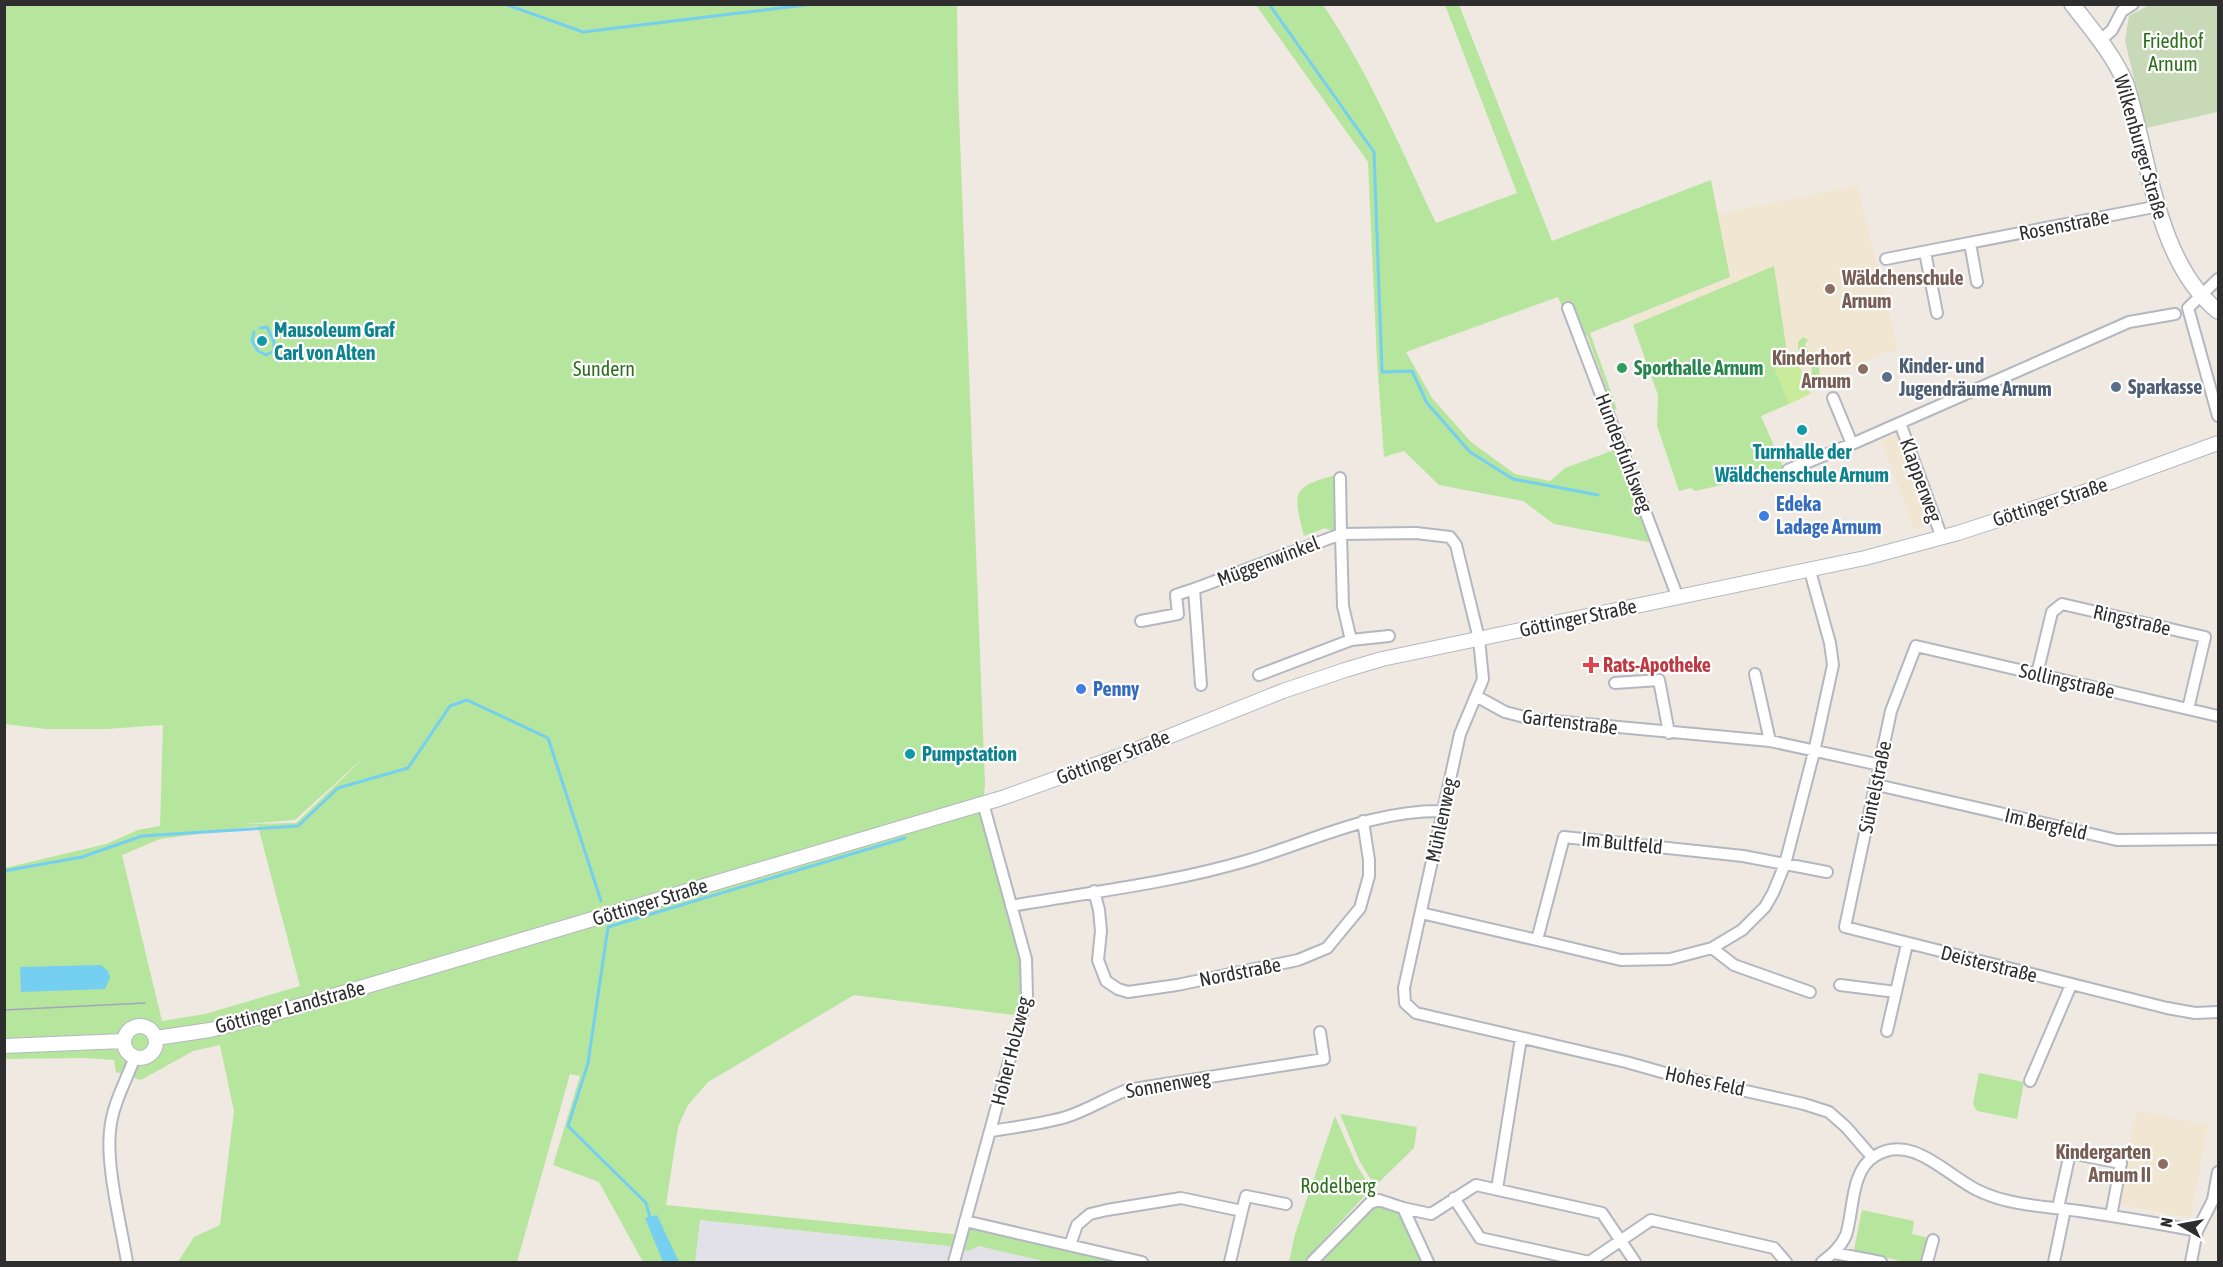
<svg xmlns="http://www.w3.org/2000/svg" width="2223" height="1267" font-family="'Asap Condensed',sans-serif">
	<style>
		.industrial { fill: #e3e1e8 }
		.education { fill: #f0e6d1 }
		.green { fill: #b6e59e; fill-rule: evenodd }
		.cemetery { fill: #c8d9b8 }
		.pitch { fill: #c9ec9a }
		.water { fill: #75cff0 }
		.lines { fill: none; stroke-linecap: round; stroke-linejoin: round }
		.stream { stroke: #75cff0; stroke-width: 3 }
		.minor-casing { stroke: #b4b7c1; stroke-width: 14 }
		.tertiary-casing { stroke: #b4b7c1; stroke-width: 16 }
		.secondary-casing { stroke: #b4b7c1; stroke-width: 18 }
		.minor { stroke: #fff; stroke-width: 10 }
		.tertiary { stroke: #fff; stroke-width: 14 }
		.secondary { stroke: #fff; stroke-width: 15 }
		.tram { stroke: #a3a6b8; stroke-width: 1.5 }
		.education-dot { fill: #8d6e63; stroke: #fff; stroke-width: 2 }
		.culture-dot { fill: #0f9aa8; stroke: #fff; stroke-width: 2 }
		.leisure-dot { fill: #2e9e5b; stroke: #fff; stroke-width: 2 }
		.service-dot { fill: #5c6f8a; stroke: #fff; stroke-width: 2 }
		.shop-dot { fill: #3f7fe0; stroke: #fff; stroke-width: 2 }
		.health-dot { fill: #e0444e; stroke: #fff; stroke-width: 2 }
		.labels { text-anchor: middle; stroke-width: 4.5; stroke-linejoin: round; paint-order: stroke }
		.park-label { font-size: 20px; fill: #2c6e1b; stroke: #fff }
		.street-label { font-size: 20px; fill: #2e2e2e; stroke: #fff }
		.education-label { font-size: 20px; font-weight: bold; fill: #785e54; stroke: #fff; text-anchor: end }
		.culture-label { font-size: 20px; font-weight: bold; fill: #0d838f; stroke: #fff; text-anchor: start }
		.service-label { font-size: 20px; font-weight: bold; fill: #4e5e75; stroke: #fff; text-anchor: start }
		.leisure-label { font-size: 20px; font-weight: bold; fill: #27864d; stroke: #fff; text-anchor: start }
		.shop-label { font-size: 20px; font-weight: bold; fill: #366cbe; stroke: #fff; text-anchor: start }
		.health-label { font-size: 20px; font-weight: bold; fill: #be3a42; stroke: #fff; text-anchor: start }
	</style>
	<rect width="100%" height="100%" fill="#efe9e1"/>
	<path class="industrial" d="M699,1220L958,1247L979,1246L1047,1262H695Z"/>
	<path class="education" d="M1857,186L1898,349L1879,355L1820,382L1822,389L1789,404L1774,366V266L1633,325L1630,318L1730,277L1718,214Z
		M1899,433L1932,522L1914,529L1881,440Z
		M2136,1111L2208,1125L2190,1218L2118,1204Z"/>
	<path class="green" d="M5,5H957L958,88L985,784L983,803L1026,959L1021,1016L854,995L708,1082L688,1105L678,1127L666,1205L961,1235L965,1221L1138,1262H1047L979,1246L968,1251L958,1247L700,1220L695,1262H643L599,1182L553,1165L580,1076L570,1074L517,1262H178L194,1237L220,1225L234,1111L220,1045L193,1051L141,1080L116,1072L114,1060L84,1058L4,1059L5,868L106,844L138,830L160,826L163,725L107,729H46L5,724ZM371,751L296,823L243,824L295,820ZM258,826L300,986L205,1014L162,1021L122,855L160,839Z
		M1256,5H1323C1369,73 1401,149 1436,223L1517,193L1445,5H1459L1552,241L1711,180L1730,277L1590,333L1617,409L1614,410L1587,335L1575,339L1558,297L1406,352L1432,398L1471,442L1515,474L1550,481L1565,468L1617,449L1654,543L1554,524L1523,501L1439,485L1404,451L1384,457L1377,360L1368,162Z
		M1774,266L1788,359L1774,366L1789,404L1761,416L1785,471L1790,477L1784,475L1740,481L1695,491L1691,488L1679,491L1657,426L1658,395L1633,325Z
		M1803,337L1808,340L1805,344L1808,351C1820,355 1822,376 1817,387L1811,377L1812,369L1809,360L1798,350V342Z
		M1338,474L1339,524L1332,531L1325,528L1304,536C1292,489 1292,488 1338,474Z
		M1979,1073L2024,1082L2017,1119L1977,1111L1973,1104Z
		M1340,1114L1417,1127L1414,1148L1375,1186L1360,1162Z
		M1335,1116L1356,1164L1371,1189L1303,1262H1289L1295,1234Z
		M1370,1203L1403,1208L1428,1262H1312Z
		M1862,1210L1914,1221L1912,1234L1929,1238L1924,1262H1905L1854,1250Z"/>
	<path class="cemetery" d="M2151,4L2218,5V112L2146,128L2125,41L2129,16Z"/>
	<path class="pitch" d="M1796,356L1810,394L1789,404L1774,366Z"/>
	<path class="water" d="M101,965L108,971L110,978L105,989L21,992L20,967Z
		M657,1215L679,1262H663L645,1218Z"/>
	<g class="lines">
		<path class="stream" d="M505,4L583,32L814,4
			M1269,4L1374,152L1382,372L1412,371L1427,403L1470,452L1513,479L1598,495
			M254,332L252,341L258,351L266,355L274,351V342L267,327L260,328
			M4,871L82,857L142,836L298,826L338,788L408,768L450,706L467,700L548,738L601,901
			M650,1217L646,1203L568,1126L588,1063L608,927L905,838"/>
		<g class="minor-casing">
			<path id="minor" d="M2101,40L2112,30L2122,11L2133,4
				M1970,243L1977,282
				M1925,252L1937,313
				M1886,259L2159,206
				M2218,279L2188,308L2218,416
				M1568,308L1678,598
				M1833,398L1852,444
				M1900,423L1942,538
				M1788,470L1852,444L2129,322L2175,314
				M1141,621L1178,614L1176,595L1194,589
				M1351,640L1389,636
				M1755,674L1770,741
				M2037,674L2052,612L2062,604L2205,637L2188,709
				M1259,675L1351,640L1343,606L1341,534L1416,533L1450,537L1456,545L1479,639L1483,679L1460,734L1404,988L1405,1003L1416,1013L1626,1062L1665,1073L1804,1104L1829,1112L1846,1127L1872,1157
				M1615,683L1659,680L1669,733
				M1201,685L1194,589L1341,534L1340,478
				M1476,696L1505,712L1532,719L1770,741L1880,765
				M2218,716L1916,646L1891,711L1845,927L2167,1008L2195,1013L2218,1012
				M1877,785L2117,840L2218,839
				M1094,891L1099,910L1101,931L1098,960L1106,981L1118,989L1128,992L1177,985L1298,960L1327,948L1360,908L1369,876V860L1363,821
				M1011,906C1091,892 1172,883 1249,860C1315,840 1373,810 1443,811
				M1421,913L1537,940L1564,837L1743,856L1827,872
				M1537,940L1621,960L1670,959L1712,948L1742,930L1765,907L1773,893L1785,864L1814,752L1833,665L1830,643L1810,571
				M1712,948L1734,965L1810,992
				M1840,985L1896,992
				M1887,1031L1907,944
				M2030,1081L2071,985
				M991,1131C1016,1127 1042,1124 1066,1117C1088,1110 1106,1098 1127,1090L1324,1059L1320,1032
				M1497,1189L1521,1038
				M1454,1198L1480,1238L1589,1262L1651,1220L1774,1248L1786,1262
				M1403,1208L1428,1262
				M2058,1208L2070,1153L2121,1163L2111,1216
				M1242,1211L1246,1196L1286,1204
				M965,1221L1142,1262
				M1070,1245L1077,1225L1090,1214L1107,1210L1181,1198L1242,1211L1230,1262
				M1834,1253L1881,1262
				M127,1262C121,1225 106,1167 110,1131C112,1105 126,1081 135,1057
				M954,1262L1027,996L1026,959L983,803
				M1312,1262L1370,1203L1379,1200L1403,1208L1431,1214L1476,1185L1602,1213L1635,1262
				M1822,1262C1831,1255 1841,1247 1846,1235C1854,1211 1850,1171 1875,1156C1912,1133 1946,1175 1977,1190C2009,1206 2045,1206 2079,1211C2119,1217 2158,1223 2197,1231
				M1927,1262L1933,1240
				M2054,1262L2065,1209
				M2191,1262L2197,1231L2213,1200L2218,1172"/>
		</g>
		<g class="tertiary-casing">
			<path id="tertiary" d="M124 1042a16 16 0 1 1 32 0a16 16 0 1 1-32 0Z
				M156,1038L210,1030L272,1014L1002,798L1125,754L1283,691L1345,670L1382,659L1865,558L1958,533L2081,493L2218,443
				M4,1046L124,1041"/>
		</g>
		<g class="secondary-casing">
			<path id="secondary" d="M2072,4C2092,30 2113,54 2126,84C2149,156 2156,262 2218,311"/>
		</g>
		<use href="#minor" class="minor"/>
		<use href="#tertiary" class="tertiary"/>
		<use href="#secondary" class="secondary"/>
		<path class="tram" d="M4,1010L145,1003"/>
	</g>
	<g class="education-dot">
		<circle cx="1830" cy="289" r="6"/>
		<circle cx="1863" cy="369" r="6"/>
		<circle cx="2163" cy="1164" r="6"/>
	</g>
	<g class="culture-dot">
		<circle cx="262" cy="341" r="6"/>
		<circle cx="1802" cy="430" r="6"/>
		<circle cx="910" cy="754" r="6"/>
	</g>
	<circle class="leisure-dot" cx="1622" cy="368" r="6"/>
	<g class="service-dot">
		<circle cx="1887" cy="377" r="6"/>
		<circle cx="2116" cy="387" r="6"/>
	</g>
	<g class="shop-dot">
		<circle cx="1764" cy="516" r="6"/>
		<circle cx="1081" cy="689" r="6"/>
	</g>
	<path class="health-dot" d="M1588 656h6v6h6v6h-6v6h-6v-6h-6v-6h6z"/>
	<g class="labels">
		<g class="park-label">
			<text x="2173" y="48">Friedhof<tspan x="2173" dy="23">Arnum</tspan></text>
			<text x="604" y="376">Sundern</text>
			<text x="1338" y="1193">Rodelberg</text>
		</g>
		<g class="street-label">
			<text transform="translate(2141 147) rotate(74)" y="7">Wilkenburger Straße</text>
			<text transform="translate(2064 225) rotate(-11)" y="7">Rosenstraße</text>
			<text transform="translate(1624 453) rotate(69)" y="7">Hundepfuhlsweg</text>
			<text transform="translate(1921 480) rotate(70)" y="7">Klapperweg</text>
			<text transform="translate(2050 502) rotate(-18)" y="7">Göttinger Straße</text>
			<text transform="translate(1268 561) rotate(-21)" y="7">Müggenwinkel</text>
			<text transform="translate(1578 618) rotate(-12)" y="7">Göttinger Straße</text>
			<text transform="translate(2132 620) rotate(13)" y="7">Ringstraße</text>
			<text transform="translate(2067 681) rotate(13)" y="7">Sollingstraße</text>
			<text transform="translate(1570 722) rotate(7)" y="7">Gartenstraße</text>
			<text transform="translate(1113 757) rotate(-21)" y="7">Göttinger Straße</text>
			<text transform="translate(1875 787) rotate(-78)" y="7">Süntelstraße</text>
			<text transform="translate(1441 820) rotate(-78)" y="7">Mühlenweg</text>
			<text transform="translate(2046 824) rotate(13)" y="7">Im Bergfeld</text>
			<text transform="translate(1622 843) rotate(6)" y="7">Im Bultfeld</text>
			<text transform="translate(650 902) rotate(-17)" y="7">Göttinger Straße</text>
			<text transform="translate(1989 964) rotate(14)" y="7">Deisterstraße</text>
			<text transform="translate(1240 972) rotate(-11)" y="7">Nordstraße</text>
			<text transform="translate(290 1007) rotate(-15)" y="7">Göttinger Landstraße</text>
			<text transform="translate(1011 1051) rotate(-76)" y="7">Hoher Holzweg</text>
			<text transform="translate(1705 1081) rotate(12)" y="7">Hohes Feld</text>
			<text transform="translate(1168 1084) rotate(-10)" y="7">Sonnenweg</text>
		</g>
		<g class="education-label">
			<text x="1842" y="285" text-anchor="start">Wäldchenschule<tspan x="1842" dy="23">Arnum</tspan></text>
			<text x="1851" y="365">Kinderhort<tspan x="1851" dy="23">Arnum</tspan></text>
			<text x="2151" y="1159">Kindergarten<tspan x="2151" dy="23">Arnum II</tspan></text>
		</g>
		<g class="culture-label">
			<text x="274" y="337">Mausoleum Graf<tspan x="274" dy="23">Carl von Alten</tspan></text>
			<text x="1802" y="459" text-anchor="middle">Turnhalle der<tspan x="1802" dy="23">Wäldchenschule Arnum</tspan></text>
			<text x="922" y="761">Pumpstation</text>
		</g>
		<g class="service-label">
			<text x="1899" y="373">Kinder- und<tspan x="1899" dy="23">Jugendräume Arnum</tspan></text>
			<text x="2128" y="394">Sparkasse</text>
		</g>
		<g class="leisure-label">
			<text x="1634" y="375">Sporthalle Arnum</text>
		</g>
		<g class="shop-label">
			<text x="1776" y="511">Edeka<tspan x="1776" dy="23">Ladage Arnum</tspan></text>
			<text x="1093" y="696">Penny</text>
		</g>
		<g class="health-label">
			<text x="1603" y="672">Rats-Apotheke</text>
		</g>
	</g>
	<rect width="2223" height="1267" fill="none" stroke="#2e2e2e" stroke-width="12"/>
	<g transform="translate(2181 1225) rotate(280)" stroke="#ffffff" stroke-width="4.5" paint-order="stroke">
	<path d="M0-4.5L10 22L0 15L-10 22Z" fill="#2e2e2e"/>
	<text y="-9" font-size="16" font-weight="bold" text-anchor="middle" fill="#2e2e2e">N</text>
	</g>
</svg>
